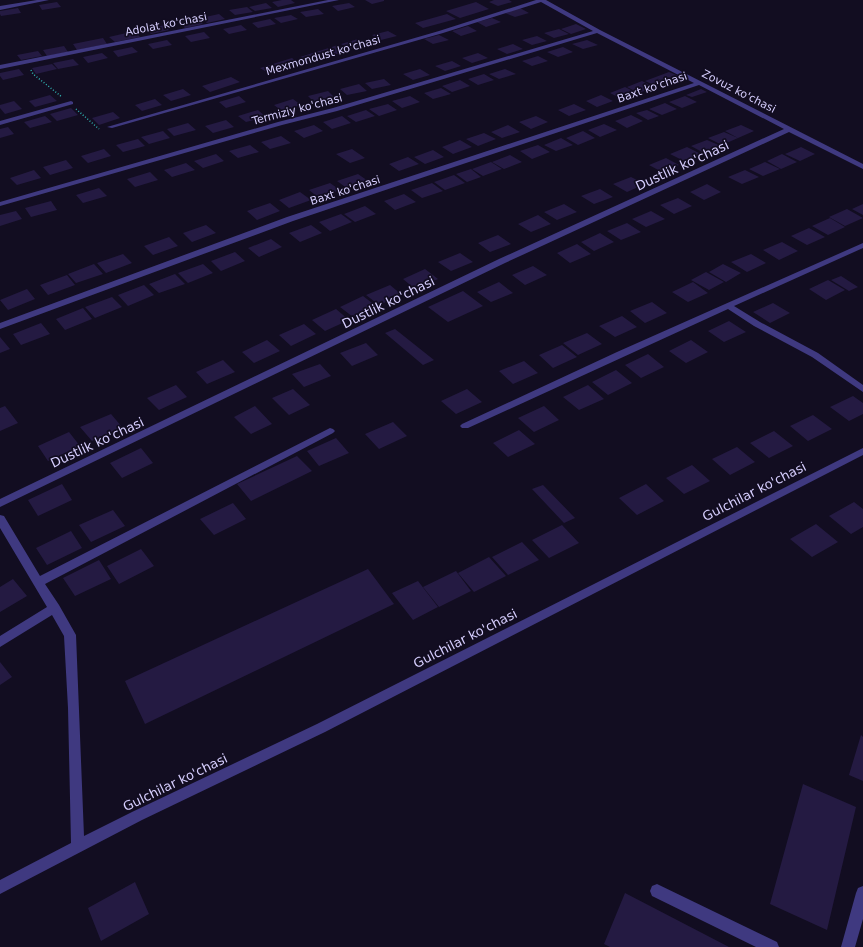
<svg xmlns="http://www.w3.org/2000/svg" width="863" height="947" font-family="'DejaVu Sans',sans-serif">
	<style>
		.building { fill: #241a42 }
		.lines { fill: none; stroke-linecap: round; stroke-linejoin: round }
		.path { stroke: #2fb1b0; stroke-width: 1.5; stroke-dasharray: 1 2; stroke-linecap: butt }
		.minor { fill: #3f3980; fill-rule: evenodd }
		.labels { text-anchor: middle; stroke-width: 3.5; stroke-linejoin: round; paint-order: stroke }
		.far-street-label { font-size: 11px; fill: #d6cefe; stroke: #120d21 }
		.street-label { font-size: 13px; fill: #d6cefe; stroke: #120d21 }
	</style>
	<rect width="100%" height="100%" fill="#120d21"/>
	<path class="building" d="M282,0H291L295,3L278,7L272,2Z
		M365,0H384V1L372,4Z
		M494,0H509L512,2L498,6L489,2Z
		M57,2L61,7L42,10L39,5Z
		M476,2L489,9L460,18L446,11Z
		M266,3L272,8L255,11L249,7Z
		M349,3L355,7L338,11L332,6Z
		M247,7L253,12L235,15L229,10Z
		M18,8L21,13L1,16L0,14V11Z
		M520,8L529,13L515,17L505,13Z
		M318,9L324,14L306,17L300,12Z
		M219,14L225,19L207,23L201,18Z
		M447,14L456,19L423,28L415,23Z
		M291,15L298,19L281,23L274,18Z
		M492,18L501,22L486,27L477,22Z
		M198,19L203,24L185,28L180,23Z
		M270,19L276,24L258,28L252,23Z
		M576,24L586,29L571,34L561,29Z
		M165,25L169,30L151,34L146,29Z
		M241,25L247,30L229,34L223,29Z
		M468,26L477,31L461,36L452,31Z
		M559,29L569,34L554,38L544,33Z
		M135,31L140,37L115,42L109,37Z
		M388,31L397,36L381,40L372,35Z
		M204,32L210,38L191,42L185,36Z
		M439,35L449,40L433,44L424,39Z
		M537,36L547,41L532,45L522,40Z
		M103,38L107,44L77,50L73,44Z
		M358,39L367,44L350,49L341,44Z
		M167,40L172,45L153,49L148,44Z
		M587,40L598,45L583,49L572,44Z
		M513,44L523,49L507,54L497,49Z
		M338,45L347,51L309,62L300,57Z
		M64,46L68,52L47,56L43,50Z
		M132,47L138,52L118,57L113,51Z
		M563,47L573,52L558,57L547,52Z
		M38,51L42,56L21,60L17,55Z
		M102,53L108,58L88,63L83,57Z
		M478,53L488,58L472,63L462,58Z
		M538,56L548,61L532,66L522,61Z
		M292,58L300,64L268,73L260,68Z
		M73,59L79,65L58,69L53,63Z
		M452,61L461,66L445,71L435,66Z
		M52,64L57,69L36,74L32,68Z
		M19,69L24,75L3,80L0,76V73Z
		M420,69L430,75L413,80L403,74Z
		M505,69L516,74L499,79L489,74Z
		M669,72L681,77L667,83L657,78L665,83L656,86L645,81Z
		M484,74L494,80L478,85L468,79Z
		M231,77L240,82L210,92L202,86Z
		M384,79L391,85L372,89L365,83Z
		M460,80L470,86L452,92L442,86Z
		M642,81L654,87L639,93L627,87Z
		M359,84L367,91L347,95L340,89Z
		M625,87L637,93L622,99L610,93Z
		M441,88L451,94L433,99L424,93Z
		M183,89L191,95L171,101L163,95Z
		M701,89L707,92L692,97L686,95Z
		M328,91L335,98L315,103L308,96Z
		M50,95L57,101L35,107L29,101Z
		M601,95L613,101L597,107L586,101Z
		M239,96L246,102L226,108L219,102Z
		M410,96L420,102L402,108L392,101Z
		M685,96L697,102L682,108L669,102Z
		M155,99L162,105L142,111L135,105Z
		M293,99L301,105L282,111L274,105Z
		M14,101L22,109L5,114L0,108V105Z
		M665,103L677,109L662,115L649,109Z
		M388,104L397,110L379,116L369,109Z
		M574,104L586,110L569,116L558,110Z
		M71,108L78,115L57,121L50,114Z
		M258,110L266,117L246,122L238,116Z
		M366,110L375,116L356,122L347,116Z
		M647,110L659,116L648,120L636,113Z
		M113,112L120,118L99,125L92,118Z
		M631,115L643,121L627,128L615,121Z
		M45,116L52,122L30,128L24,122Z
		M342,116L351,123L332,129L323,122Z
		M536,116L548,122L531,129L519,122Z
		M226,120L234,127L213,133L205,126Z
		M188,123L196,130L174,136L167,129Z
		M604,124L617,130L600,137L588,130Z
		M314,125L323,131L304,138L294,131Z
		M508,125L520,132L502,138L491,132Z
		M741,125L754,131L738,138L725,131Z
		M8,127L14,134L0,138V129Z
		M163,131L170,138L149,144L141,137Z
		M583,131L595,138L578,145L566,138Z
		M724,132L738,138L722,145L708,138Z
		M484,133L496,139L478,146L466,139Z
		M281,136L291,143L270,149L261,142Z
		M561,138L573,145L556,151L544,145Z
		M138,139L145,146L123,152L116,145Z
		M460,140L472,147L453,154L442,147Z
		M707,140L721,146L704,153L691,146Z
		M250,145L259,152L238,158L229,151Z
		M538,145L550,152L532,159L520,151Z
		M687,147L701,154L684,161L670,154Z
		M801,147L815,154L800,161L785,154Z
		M104,149L111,156L88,163L81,156Z
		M352,149L365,158L350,163L336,154Z
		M433,150L444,157L425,164L414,157Z
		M216,154L224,161L203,168L194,161Z
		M782,154L797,162L781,169L767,161Z
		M510,155L522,162L504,169L492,162Z
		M408,157L419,164L399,171L389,164Z
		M666,158L679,165L662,172L649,165Z
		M66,160L73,168L50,175L43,167Z
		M491,162L502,169L483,176L472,169Z
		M765,162L780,169L763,176L749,169Z
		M186,163L195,170L172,177L164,170Z
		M471,169L481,177L467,182L456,174Z
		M34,170L41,178L17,185L10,178Z
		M745,170L759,177L742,184L728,177Z
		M150,172L158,180L135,187L127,179Z
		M358,174L368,181L348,189L337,181Z
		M454,175L465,183L445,190L434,182Z
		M631,177L645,184L627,192L613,184Z
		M330,183L340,190L319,198L309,190Z
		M432,183L443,191L422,198L411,190Z
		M707,184L721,192L704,200L690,192Z
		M99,188L107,196L83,203L76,195Z
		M600,189L613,197L594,204L581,196Z
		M300,192L311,200L289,208L279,200Z
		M404,194L416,202L395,210L384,201Z
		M678,198L692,206L674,214L660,205Z
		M51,201L57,210L31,217L25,208Z
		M270,203L280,211L257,220L247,211Z
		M564,204L577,212L557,220L544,212Z
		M863,204V215L852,209Z
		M365,206L376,214L355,222L344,214Z
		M847,209L863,218L845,226L829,217Z
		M16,211L22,219L0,226V215Z
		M651,211L665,219L646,227L632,219Z
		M341,214L352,222L330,231L319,222Z
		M538,215L551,224L531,232L518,224Z
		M830,218L845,227L828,235L812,226Z
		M627,223L641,232L621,240L607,231Z
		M206,225L216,233L192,242L183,233Z
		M311,225L322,233L300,242L289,233Z
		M809,228L825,237L807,245L791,236Z
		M600,233L614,242L594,251L581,242Z
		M498,235L511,244L490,252L478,243Z
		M169,237L178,246L153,255L144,246Z
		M271,239L282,247L259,257L248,248Z
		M782,242L798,251L779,260L763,250Z
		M577,244L591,254L570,263L557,253Z
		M235,252L245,261L221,271L211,261Z
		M460,253L473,262L451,271L438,262Z
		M123,254L132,263L106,273L97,263Z
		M751,254L766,263L747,272L731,262Z
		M94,264L103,274L76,283L68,274Z
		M203,264L213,273L188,283L178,273Z
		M723,264L741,273L726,282L709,272Z
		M533,266L547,275L525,285L512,275Z
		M425,269L438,279L415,289L403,279Z
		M706,272L724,282L709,290L691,280Z
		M175,274L185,284L159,293L149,284Z
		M67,275L75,285L48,295L40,285Z
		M841,276L858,287L849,291L831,280Z
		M828,280L845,290L826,300L809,289Z
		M499,282L513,293L491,302L477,292Z
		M693,282L708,293L688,302L672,292Z
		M144,285L154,295L128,306L118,295Z
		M390,285L402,295L379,305L366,295Z
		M27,289L35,299L8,310L0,300Z
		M463,291L483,306L448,322L428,307Z
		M363,296L376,306L353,317L340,307Z
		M112,297L122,307L95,318L85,307Z
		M652,302L667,313L645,323L630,311Z
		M773,303L790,313L770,323L753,312Z
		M83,308L92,319L65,330L56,319Z
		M336,309L349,320L325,331L312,320Z
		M622,316L637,327L615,337L599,326Z
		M729,321L746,332L724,342L708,331Z
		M41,323L50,334L21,345L13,334Z
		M304,324L316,334L291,346L279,335Z
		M395,329L434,360L423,365L385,333Z
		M587,333L602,344L578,355L563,343Z
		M0,337L10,349L0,353Z
		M267,340L280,351L254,363L242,352Z
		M691,340L708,352L686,363L669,351Z
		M366,343L378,355L352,366L340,353Z
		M562,345L577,357L553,368L539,355Z
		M648,354L664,367L641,378L625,365Z
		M223,360L235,372L207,384L196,372Z
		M524,361L538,373L513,384L499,371Z
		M320,364L331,376L304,387L292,374Z
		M616,370L632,383L608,395L592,382Z
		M176,385L187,397L159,410L147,398Z
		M588,385L604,399L579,410L563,397Z
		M293,389L310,405L289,415L272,398Z
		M467,389L482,402L456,414L441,401Z
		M853,396L863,403V414L849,421L830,407Z
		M5,406L18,423L0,431V408Z
		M255,406L272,424L251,434L234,417Z
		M544,406L559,420L534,432L518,418Z
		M111,414L122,427L92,441L80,427Z
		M813,415L832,429L808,441L790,426Z
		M393,422L407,436L379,449L365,434Z
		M519,430L535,444L508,457L493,443Z
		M774,431L793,446L769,458L750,443Z
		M69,432L80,446L48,461L38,446Z
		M336,438L349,453L319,466L307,451Z
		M737,447L755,462L730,475L712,459Z
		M141,448L153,463L122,478L110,463Z
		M297,456L312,471L251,501L237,484Z
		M692,465L710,481L684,494L666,478Z
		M62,484L72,500L38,516L28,500Z
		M646,484L664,501L637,515L619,498Z
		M543,485L575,518L564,523L532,489Z
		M854,502L863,509V527L851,534L829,516Z
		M233,503L246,519L214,535L200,519Z
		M113,510L125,526L91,542L79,525Z
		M816,524L838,542L812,557L790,539Z
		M562,525L579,543L549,558L532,540Z
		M71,531L82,548L47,565L36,548Z
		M522,542L539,560L508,575L492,557Z
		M141,549L154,566L119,584L107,566Z
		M489,557L506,576L474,592L458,573Z
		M99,560L111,579L75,596L63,578Z
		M368,569L394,604L145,724L125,681Z
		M456,571L471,591L439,607L423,587Z
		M13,579L27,596L0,612V587Z
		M418,581L438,607L413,620L392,593Z
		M0,662L12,677L0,685Z
		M861,735L863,737V781L849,775Z
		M803,784L856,807L827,930L770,904Z
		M135,882L149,914L101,941L88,908Z
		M625,893L729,947H610L604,944Z"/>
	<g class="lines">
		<path class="path" d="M31,70L33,74L62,97
			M76,109L99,129"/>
		<path class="minor" d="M37,0H49L0,10V6Z
			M328,0H339L0,69V65Z
			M536,0H546L600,30L863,164V169L789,132L505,263L0,507V499L499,259L784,129L699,85L293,221L0,329V323L287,217L694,83L597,33L337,111L282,125L0,206V202L278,122L333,108L593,31L541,2L443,33L112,128L107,127L439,31Z
			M71,101L73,102V104L0,125V121Z
			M863,243V248L734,306L760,322L818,353L863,385V392L812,357L754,326L728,309L468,428H462L460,426L462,424L617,352Z
			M330,428L333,429L335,431L333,433L45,584L59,605L76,635L84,836L132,812L317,724L863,448V455L325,732L142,820L0,894V880L71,843L68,708L64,636L52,615L0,647V636L47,607L0,528V515L4,516L40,576Z
			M657,884L777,942L779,947H756L652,896L650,891L652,886Z
			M863,886V919L855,947H841L856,893L858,888Z"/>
	</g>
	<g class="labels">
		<g class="far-street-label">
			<text transform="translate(166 24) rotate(-11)" y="4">Adolat ko'chasi</text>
			<text transform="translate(323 55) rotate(-16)" y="4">Mexmondust ko'chasi</text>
			<text transform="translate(652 87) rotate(-19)" y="4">Baxt ko'chasi</text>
			<text transform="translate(739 91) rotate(27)" y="4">Zovuz ko'chasi</text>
			<text transform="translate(297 109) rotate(-15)" y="4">Termiziy ko'chasi</text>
			<text transform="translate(345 190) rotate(-18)" y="4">Baxt ko'chasi</text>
		</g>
		<g class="street-label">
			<text transform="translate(682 165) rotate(-25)" y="5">Dustlik ko'chasi</text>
			<text transform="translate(388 302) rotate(-26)" y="5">Dustlik ko'chasi</text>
			<text transform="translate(97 442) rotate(-25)" y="5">Dustlik ko'chasi</text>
			<text transform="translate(754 491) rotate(-27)" y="5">Gulchilar ko'chasi</text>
			<text transform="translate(465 638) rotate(-27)" y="5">Gulchilar ko'chasi</text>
			<text transform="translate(175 782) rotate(-26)" y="5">Gulchilar ko'chasi</text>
		</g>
	</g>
</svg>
